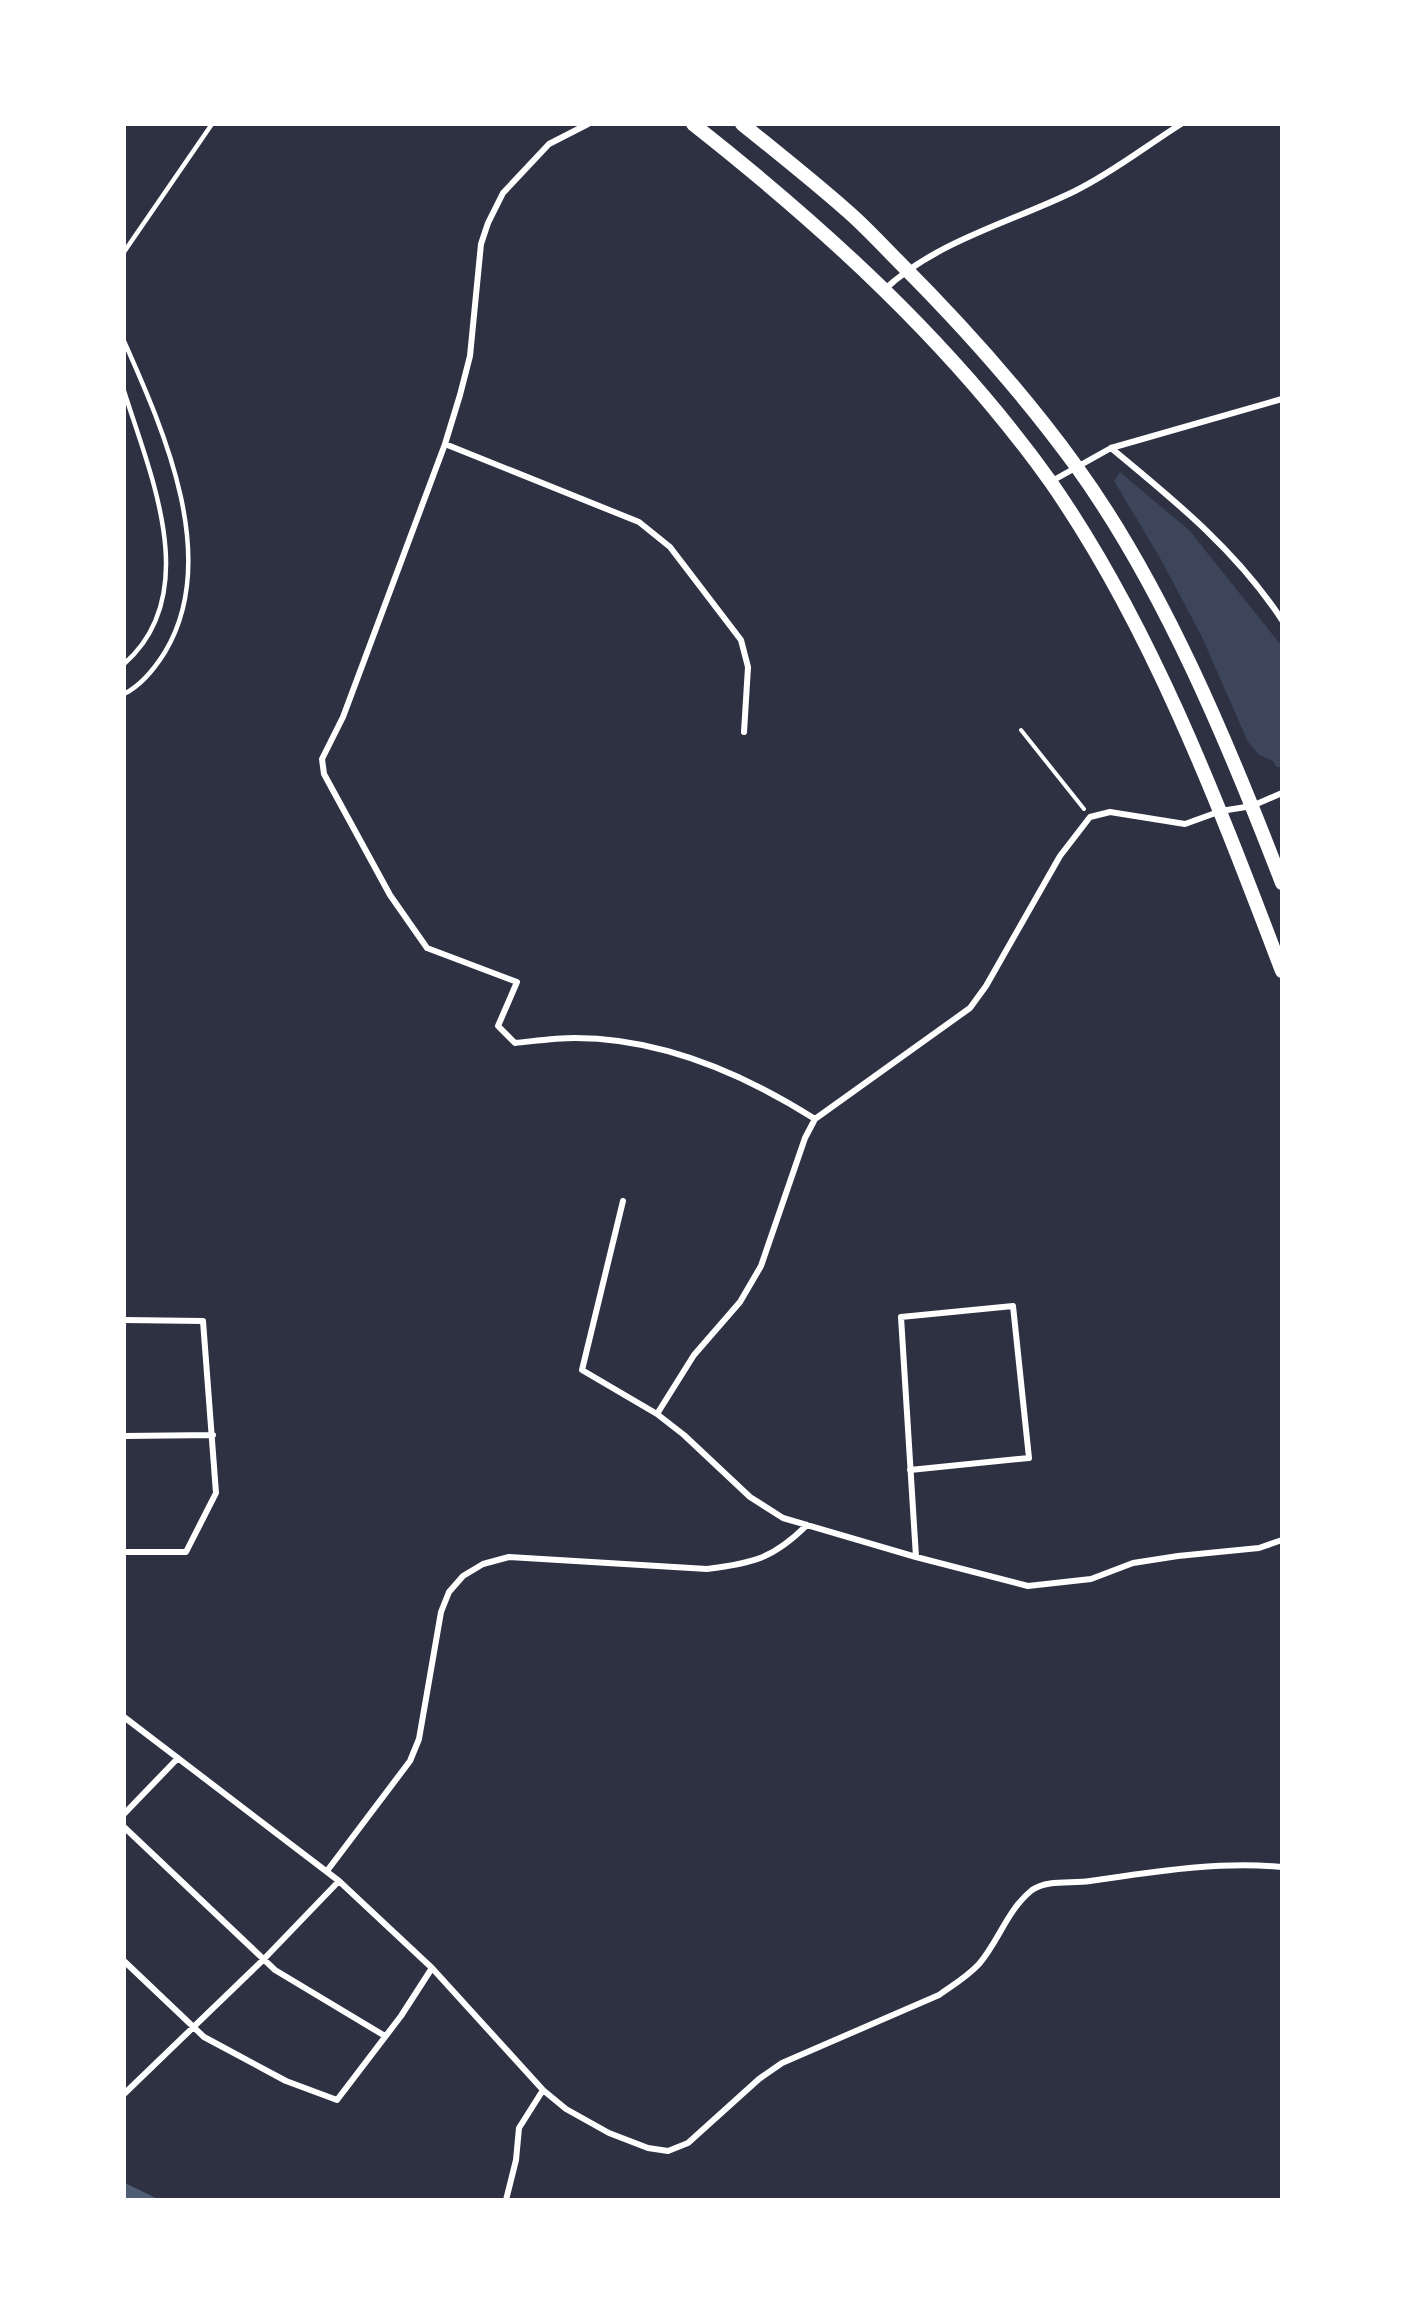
<svg xmlns="http://www.w3.org/2000/svg" width="1406" height="2324" font-family="Poppins,sans-serif">
	<style>
		.green { fill: #3c4559 }
		.water { fill: #4f5d75 }
		.lines { fill: none; stroke-linecap: round; stroke-linejoin: round }
		.path { stroke: #fff; stroke-width: 4 }
		.service { stroke: #fff; stroke-width: 4.5 }
		.minor { stroke: #fff; stroke-width: 6 }
		.trunk { stroke: #fff; stroke-width: 14 }
	</style>
	<rect width="100%" height="100%" fill="#2d3142"/>
	<path class="green" d="M1120,472L1189,530L1281,645V767H1276L1273,761L1259,755L1248,742L1202,637L1160,558L1114,481Z"/>
	<path class="water" d="M125,2183L158,2199H125Z"/>
	<g class="lines">
		<path class="path" d="M1021,730L1084,809"/>
		<path class="service" d="M124,252L212,124
			M124,341C164,431 221,559 165,652C155,668 142,685 124,694
			M124,391C150,474 204,594 124,664"/>
		<path class="minor" d="M588,124L549,144L503,193L488,223L481,244L470,356L460,395L445,444L343,717L322,759L324,774L390,895L427,948L517,982L498,1026L515,1043C535,1041 555,1038 575,1038C661,1038 744,1074 815,1119
			M884,290C936,241 1012,222 1075,191C1112,173 1146,146 1181,124
			M445,444L639,522L670,547L741,640L748,667L744,732
			M1111,448C1174,500 1237,551 1282,620
			M1052,481L1111,448L1282,399
			M1282,793L1252,806L1221,811L1185,824L1110,812L1090,817L1060,856L986,986L970,1008L815,1119L805,1138L761,1266L740,1302L694,1355L657,1414L684,1435L750,1497L783,1518L916,1557L1028,1586L1091,1579L1133,1563L1178,1556L1259,1548L1282,1540
			M623,1201L582,1370L657,1414
			M124,1320L203,1321L216,1493L186,1552H124
			M124,1436L213,1435
			M910,1470L1029,1458L1013,1306L901,1317L916,1557
			M124,1717L339,1881L432,1968L543,2090L566,2109L609,2133L648,2148L668,2151L688,2143L759,2079L782,2063L939,1995C953,1985 967,1977 979,1964C999,1941 1007,1910 1032,1890C1048,1879 1072,1884 1090,1881C1153,1872 1218,1861 1282,1867
			M124,1814L178,1758
			M124,1827L275,1970L385,2036
			M327,1871L410,1761L419,1739L441,1612L449,1592L463,1576L483,1564L509,1557L707,1569C753,1563 773,1559 807,1525
			M124,1961L204,2037L286,2081L337,2100L401,2016L432,1968
			M124,2094L263,1960L339,1881
			M506,2200L516,2160L519,2128L543,2090"/>
		<path class="trunk" d="M693,124C825,228 952,344 1050,481C1152,627 1219,806 1282,971
			M742,124C777,152 812,180 845,209C864,225 881,244 899,262C963,326 1023,393 1076,466C1163,586 1229,745 1282,883"/>
	</g>
	<rect width="1406" height="2324" fill="none" stroke="#ffffff" stroke-width="252"/>
</svg>
